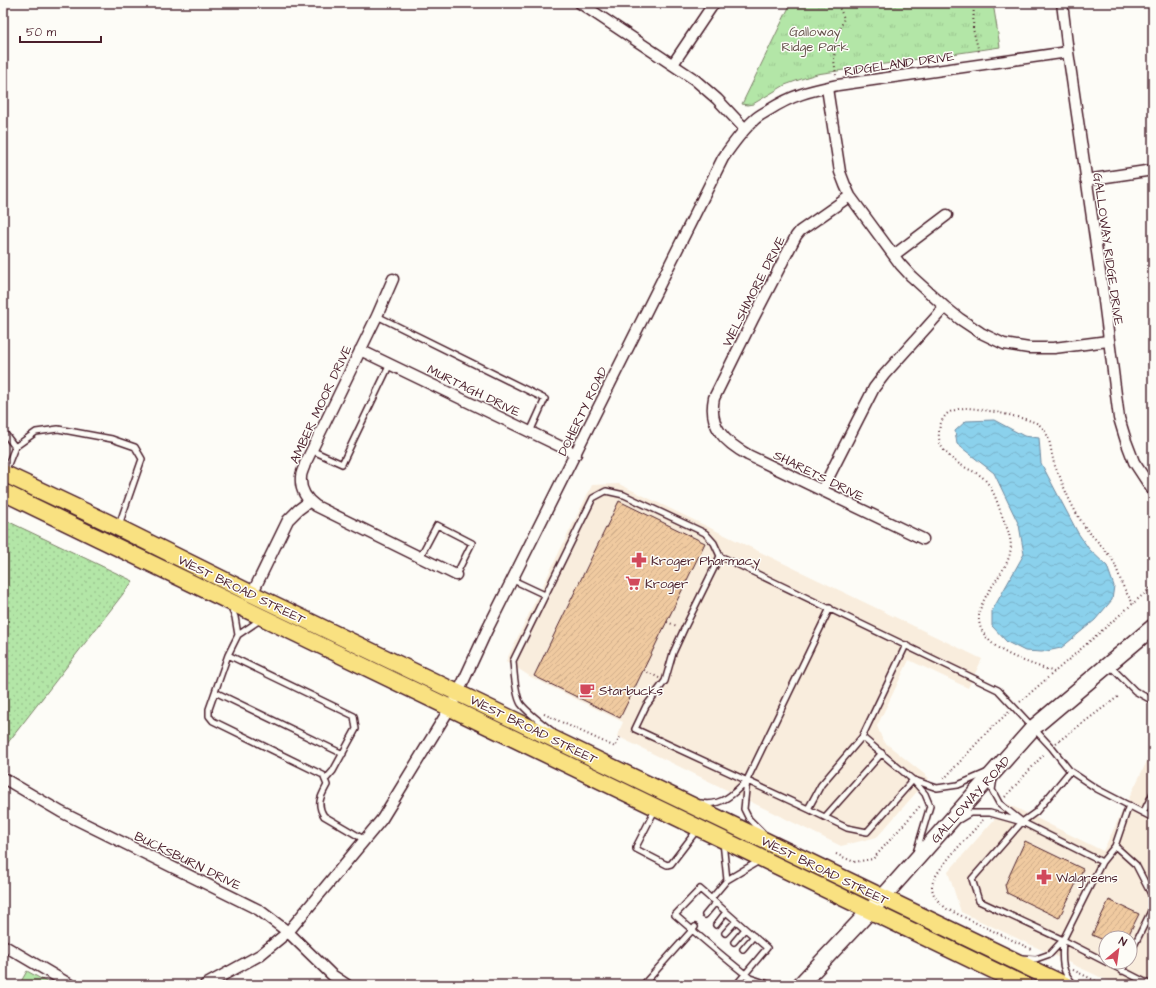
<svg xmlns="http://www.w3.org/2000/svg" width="1156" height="988" font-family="'Architects Daughter',sans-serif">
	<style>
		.built { fill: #f9eddd; fill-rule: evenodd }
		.grass { fill: url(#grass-dots); stroke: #7e8269 }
		.park { fill: url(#park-tufts); stroke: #7e8269 }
		.water { fill: url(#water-waves); stroke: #718a9f }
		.building { fill: url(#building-hatch); stroke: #4a1f2b }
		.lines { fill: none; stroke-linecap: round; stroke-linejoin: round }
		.lane-casing { stroke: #4a1f2b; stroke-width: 8 }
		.street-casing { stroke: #4a1f2b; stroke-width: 13 }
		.secondary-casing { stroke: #4a1f2b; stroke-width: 18 }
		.primary-casing { stroke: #4a1f2b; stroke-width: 19 }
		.path { stroke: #4a1f2b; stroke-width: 2; stroke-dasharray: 1 3; stroke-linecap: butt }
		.lane { stroke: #fdfcf7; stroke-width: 5 }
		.street { stroke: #fdfcf7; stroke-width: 10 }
		.secondary { stroke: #fdfcf7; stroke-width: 15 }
		.primary { stroke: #f9e181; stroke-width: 16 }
		.labels { text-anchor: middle; stroke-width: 3; stroke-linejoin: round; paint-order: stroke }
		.park-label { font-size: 13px; fill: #64514a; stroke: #fdfcf7 }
		.street-label { font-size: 13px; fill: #4a1f2b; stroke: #fdfcf7 }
		.poi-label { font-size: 13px; fill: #4a1f2b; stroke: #fdfcf7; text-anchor: start }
	</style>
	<defs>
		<pattern id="grass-dots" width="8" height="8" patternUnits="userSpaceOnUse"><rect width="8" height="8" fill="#b3e6a7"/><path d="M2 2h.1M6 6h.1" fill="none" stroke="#9bc590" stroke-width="1.8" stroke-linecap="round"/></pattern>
		<pattern id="park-tufts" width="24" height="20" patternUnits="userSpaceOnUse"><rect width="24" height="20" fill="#b3e6a7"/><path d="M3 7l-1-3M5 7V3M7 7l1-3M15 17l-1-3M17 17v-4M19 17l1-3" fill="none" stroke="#9bc590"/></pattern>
		<pattern id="water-waves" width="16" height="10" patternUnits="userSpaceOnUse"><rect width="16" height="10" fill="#8bd1ec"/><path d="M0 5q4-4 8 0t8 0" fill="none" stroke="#79b3cb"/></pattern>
		<pattern id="building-hatch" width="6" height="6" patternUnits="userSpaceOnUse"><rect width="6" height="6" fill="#f0caa0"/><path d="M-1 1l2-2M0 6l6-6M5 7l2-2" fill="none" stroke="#cfad8a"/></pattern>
	</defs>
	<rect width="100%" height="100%" fill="#fdfcf7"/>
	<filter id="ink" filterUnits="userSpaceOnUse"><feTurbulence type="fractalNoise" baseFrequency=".025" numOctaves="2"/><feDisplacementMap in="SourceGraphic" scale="8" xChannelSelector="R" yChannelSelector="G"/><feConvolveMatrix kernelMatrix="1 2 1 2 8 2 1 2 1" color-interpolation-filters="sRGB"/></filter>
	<g filter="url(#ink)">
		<path class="built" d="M619,484L982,659L968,688L909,660L877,726L883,741L929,778L877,837L841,846L617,736L623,722L531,677L506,661L592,485Z
			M1153,749V985H1117L961,912L948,872L1008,804L1103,851ZM1106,938H1130V962H1106Z"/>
		<path class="grass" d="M3,519L133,581L3,749Z"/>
		<path class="park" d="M791,3H993L1000,47L817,74L807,77L785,85L753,104L747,105L742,104Z
			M27,971L52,985H19Z"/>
		<path class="water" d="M994,420L1024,436L1039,438L1041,463L1078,533L1089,549L1107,566L1114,586L1112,600L1095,620L1061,648L1042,652L1025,651L1007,642L992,626V611L1024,554L1019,525L994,473L957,444L955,431L966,421Z"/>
		<path class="building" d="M619,501L705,543L620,718L534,676Z
			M1025,841L1083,869L1059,918L1007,893L1005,885Z
			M1109,900L1139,914L1127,938H1106V941L1092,935Z"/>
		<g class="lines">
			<g class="lane-casing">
				<path id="lane" d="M377,316L545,399L530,432
					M3,434L6,435L15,447L5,472
					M15,447L36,432L58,429L112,439L135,447L142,459L119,525
					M311,450L342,464L390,364
					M420,557L437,525L472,543L456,575
					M513,580L545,595
					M230,606L235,617L238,635
					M260,620L238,635L228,655L209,709V716L213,721L323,775L327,785C321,796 316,804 324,816L365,840
					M228,655L354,716L356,729L333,771L325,780
					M1109,665L1135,691L1153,701
					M215,692L343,754
					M552,731C543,724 528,713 521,704C515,695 514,672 513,661L593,498L606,491L624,495L705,533L714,543L720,556
					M862,737L913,780L925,794L930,806L916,853
					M994,778L992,790L999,803L1020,820
					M747,780L744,809L749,819L762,832
					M913,780L867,832L847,828L808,809L635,729L646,706L665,681L673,653L684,629L720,556L998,690L1051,747L1070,771L1097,789L1153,818
					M914,780L937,788L958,785L986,773
					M701,803C721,807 735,793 747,780L830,608
					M808,809L821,785L862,737L906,645
					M655,810L636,847V849L667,865L671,864L697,830
					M1143,813L1153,793
					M825,817L882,753
					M960,819L970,813H990L1022,822
					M1022,822L1036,812L1070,771
					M723,842L727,880L759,861
					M1115,846L1136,865L1153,898
					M1102,862L1022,822L972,879L979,901L1063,940L1151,985
					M711,899L727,880
					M705,915L715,903
					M716,925L726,912
					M725,933L736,921
					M1063,940C1062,958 1060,972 1075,985
					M734,942L745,929
					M743,949L754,936
					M1130,954L1153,907
					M1021,958L1036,959L1050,954L1063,940L1102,862L1115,846L1129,805
					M1122,971L1126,962
					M643,985L695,927
					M736,985L767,948L700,889L675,915C698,935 721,955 745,974L750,978L771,985"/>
			</g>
			<g class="street-casing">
				<path id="street" d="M580,3L694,79L717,99L745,129
					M1062,3L1068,52L1103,293L1119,418L1126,441L1134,462L1153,491
					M673,64L714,3
					M827,88L840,172L845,185L850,196L900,264L911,276L945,307L960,319L981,333L1004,344L1029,348H1054L1108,341
					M1086,180L1153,170
					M850,196L800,231L796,236L753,319L714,398C708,427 725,442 748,455L923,539
					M894,255L947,215
					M393,279L377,316L305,464C304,468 301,473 301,477C300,489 306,499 316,506L456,575
					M360,350L576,454
					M822,490L874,388L884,375L945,307
					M252,594L288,520L298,510L310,501
					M3,778L61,812L259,910L288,932L332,975L347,985
					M3,945L71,985
					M205,985L260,955L288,932L382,819L450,708L458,693L487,630L723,158C732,145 742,131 754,120C758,116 764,113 769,110C794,94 810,91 838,85L1068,52"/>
			</g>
			<g class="secondary-casing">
				<path id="secondary" d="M800,985L882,898L1033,728L1153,627"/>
			</g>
			<g class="primary-casing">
				<path id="primary" d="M3,473L107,522L252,594L1065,985
					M3,492L1024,985"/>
			</g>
			<path class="path" d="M974,3L973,29L979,52
				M836,75L834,60L835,44L844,18L837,3
				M667,622L677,626
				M644,670L659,678
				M1054,672C1031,663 998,655 984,634C965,606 1005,579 1010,553C1013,540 1007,528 1002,516C998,504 994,491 986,481C981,475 975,472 968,469C958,464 949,457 943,449C936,439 938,421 948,413C953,410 961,408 966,408C978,408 1029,418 1038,424C1050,432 1050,447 1053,459C1054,465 1057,471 1060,477C1066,494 1077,517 1088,531C1096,540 1106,550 1113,561C1118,570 1120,581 1125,590C1127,595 1131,599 1133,604
				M1020,702L1153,586
				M544,714L615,747L620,737
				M1056,743L1119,696
				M944,779L990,729L1009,712
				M1005,797L1045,753
				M983,820C972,833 933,871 932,886C932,897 940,903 947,909L1033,950
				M836,854L854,862L873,859L921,805
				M1073,970L1104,985"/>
			<use href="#lane" class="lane"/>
			<use href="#street" class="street"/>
			<use href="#secondary" class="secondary"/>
			<use href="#primary" class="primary"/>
		</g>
	</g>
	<defs>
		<g id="pharmacy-bare" transform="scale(1.2)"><path d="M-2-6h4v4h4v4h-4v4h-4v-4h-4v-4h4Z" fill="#d1495b" stroke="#fdfcf7" stroke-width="2.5" paint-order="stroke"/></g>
		<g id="supermarket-bare" transform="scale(1.2)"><path d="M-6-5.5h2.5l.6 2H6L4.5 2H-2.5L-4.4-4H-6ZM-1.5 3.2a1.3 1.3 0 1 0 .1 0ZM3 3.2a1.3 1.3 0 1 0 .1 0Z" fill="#d1495b" stroke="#fdfcf7" stroke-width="2.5" paint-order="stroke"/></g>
		<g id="cafe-bare" transform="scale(1.2)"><path d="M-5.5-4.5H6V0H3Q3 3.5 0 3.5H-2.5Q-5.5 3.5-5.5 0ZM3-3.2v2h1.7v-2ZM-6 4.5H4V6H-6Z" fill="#d1495b" stroke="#fdfcf7" stroke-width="2.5" paint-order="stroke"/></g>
	</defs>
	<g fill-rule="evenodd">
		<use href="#pharmacy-bare" x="639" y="560"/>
		<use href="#supermarket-bare" x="633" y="583"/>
		<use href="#cafe-bare" x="587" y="690"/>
		<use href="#pharmacy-bare" x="1044" y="877"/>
	</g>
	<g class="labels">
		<g class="park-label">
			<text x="815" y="36">Galloway<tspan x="815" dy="15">Ridge Park</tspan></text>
		</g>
		<g class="street-label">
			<text transform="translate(899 63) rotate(-8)" y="5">RIDGELAND DRIVE</text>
			<text transform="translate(1109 249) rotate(82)" y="5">GALLOWAY RIDGE DRIVE</text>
			<text transform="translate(753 291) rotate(-63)" y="5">WELSHMORE DRIVE</text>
			<text transform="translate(474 390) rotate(26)" y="5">MURTAGH DRIVE</text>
			<text transform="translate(320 404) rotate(-65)" y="5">AMBER MOOR DRIVE</text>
			<text transform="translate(582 411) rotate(-64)" y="5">DOHERTY ROAD</text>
			<text transform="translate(819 475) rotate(26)" y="5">SHARETS DRIVE</text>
			<text transform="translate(242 589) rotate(26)" y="5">WEST BROAD STREET</text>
			<text transform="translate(534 729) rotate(26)" y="5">WEST BROAD STREET</text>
			<text transform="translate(970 799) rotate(-48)" y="5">GALLOWAY ROAD</text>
			<text transform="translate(188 860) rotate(26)" y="5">BUCKSBURN DRIVE</text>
			<text transform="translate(825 870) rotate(26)" y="5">WEST BROAD STREET</text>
		</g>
		<g class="poi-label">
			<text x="651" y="565">Kroger Pharmacy</text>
			<text x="645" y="588">Kroger</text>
			<text x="599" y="695">Starbucks</text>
			<text x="1056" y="882">Walgreens</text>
		</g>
	</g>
	<rect width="1156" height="988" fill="none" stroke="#fdfcf7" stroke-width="16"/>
	<rect x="8" y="8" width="1140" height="972" fill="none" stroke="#4a1f2b" stroke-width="1.5" filter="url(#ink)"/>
	<g transform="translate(1118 950) rotate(29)"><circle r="19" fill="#fdfcf7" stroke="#b5a4a5"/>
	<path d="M0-3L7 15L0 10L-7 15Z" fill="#d1495b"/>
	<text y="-6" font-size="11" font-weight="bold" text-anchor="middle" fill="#4a1f2b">N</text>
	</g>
	<path d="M20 36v6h81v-6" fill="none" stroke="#4a1f2b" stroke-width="2"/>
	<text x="26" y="36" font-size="12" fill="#4a1f2b" stroke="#fdfcf7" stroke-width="3" paint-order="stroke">50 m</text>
</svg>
